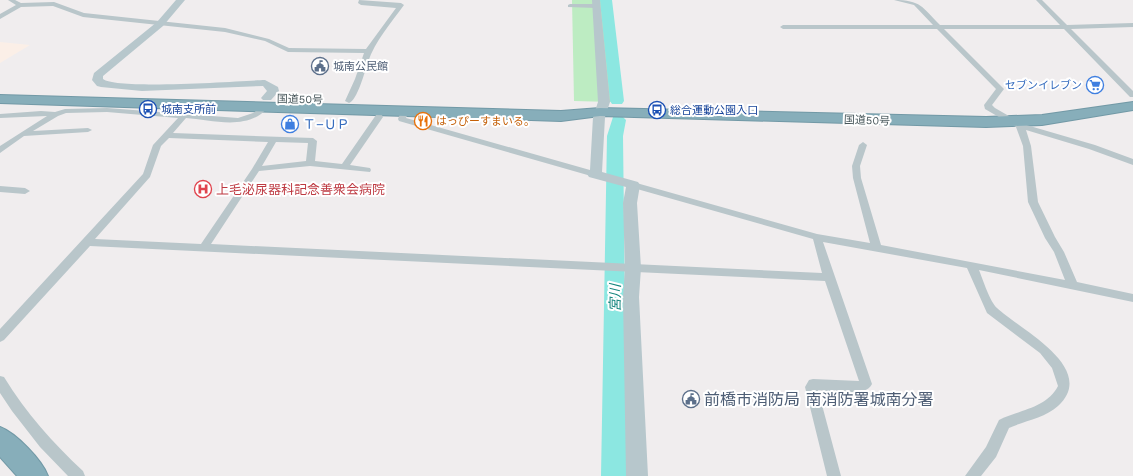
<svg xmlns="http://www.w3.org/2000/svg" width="1133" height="476" font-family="'Work Sans','Noto Sans JP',sans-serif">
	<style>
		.commercial { fill: #fbefe7 }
		.green { fill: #bdecc2 }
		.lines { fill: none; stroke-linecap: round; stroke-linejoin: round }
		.river { fill: #8ce7e1; fill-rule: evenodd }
		.highway-casing { stroke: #7299a6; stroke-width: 2 }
		.street { fill: #b9c6ca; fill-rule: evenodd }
		.secondary { fill: #b7c7cc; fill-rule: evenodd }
		.highway { fill: #87aeba; fill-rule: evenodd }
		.labels { text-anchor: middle; stroke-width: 4; stroke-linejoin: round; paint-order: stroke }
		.far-service-label { font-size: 11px; fill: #4e5e75; stroke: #fff; text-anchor: start }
		.far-shop-label { font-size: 11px; fill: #366cbe; stroke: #fff; text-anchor: end }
		.far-street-label { font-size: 11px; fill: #47565a; stroke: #fff }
		.far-transit-label { font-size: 11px; fill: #164399; stroke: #fff; text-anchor: start }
		.far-food-label { font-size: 11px; fill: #c56008; stroke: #fff; text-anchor: start }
		.shop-label { font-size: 13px; fill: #366cbe; stroke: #fff; text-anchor: start }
		.health-label { font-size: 13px; fill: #be3a42; stroke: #fff; text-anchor: start }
		.water-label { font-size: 14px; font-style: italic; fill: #12847d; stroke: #fff }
		.near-service-label { font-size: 16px; fill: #4e5e75; stroke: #fff; text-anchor: start }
	</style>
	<rect width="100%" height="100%" fill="#f0edee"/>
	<path class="commercial" d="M0,42L30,45L0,63Z"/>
	<path class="green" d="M572,0H603L612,102L574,101Z"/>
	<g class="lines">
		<path class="river" d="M600,0H612L624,101L622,104H612L610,101Z
			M618,115L623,117L626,120L623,136L627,476H601L607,136L613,117Z"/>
		<g class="highway-casing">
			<path id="highway" d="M0,95L561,111L600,108L986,117L1042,115L1133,102V110L1042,125L986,127L600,116L561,121L0,103Z
				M0,427C16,433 42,460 48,476H17L0,457Z"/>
		</g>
		<path class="street" d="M8,0H15L21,3L54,2L84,13L225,28L269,39L289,48L366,49L396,8L361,5L358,3L359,0L401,3L404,5C391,23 375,41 368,62C365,71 357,101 349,103L345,101L355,79L364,53L288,52L265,41L225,32L83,17L53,6L21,7L0,19V14L16,5Z
			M894,0C921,0 922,7 940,25H1060L1036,0H1042L1067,25L1133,23V27L1071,29L1133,91V97H1130L1064,29H944L1004,89L992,105L995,108L1023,124L1095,145L1133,159V165L1089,149L1026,130L1031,146L1038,202L1055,237L1064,252L1077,282L1133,294V302L979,270C983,280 990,302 997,308C1019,329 1099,368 1058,406C1045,418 1024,421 1009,428L996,457L981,476H965L986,447L999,420C1019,410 1047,408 1058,386L1052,368L1040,353L987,313L967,268L823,242L872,384C866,398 831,391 818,390L841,476H827L805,387L809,380L813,379L859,381L825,281L90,246L4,340L0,342V329L143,174L153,145L178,118L107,112L66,113L58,116L33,131L88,128L92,130L88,132L24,136L0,153V146L47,116L0,118V114L41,111L55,112L65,109L107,108L238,118L253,113L263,106L267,108C249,131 211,120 186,118L173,133L313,138L317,141L315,161L342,164L376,115H382L383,117L350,165L370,168L371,170L370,172L310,166L259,171L211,244L822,273L813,239L630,187L628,185L633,182L817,234L870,243L853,178L852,166L859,145L863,142L867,145L860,166L861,178L881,245L1065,280L1054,252L1045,238L1028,202L1023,146L1016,127L985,109L984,105L996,89L937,29H783L780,27L783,25H933L914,5ZM169,138L268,142L252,169L201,244L95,239L150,177L161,146ZM276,142L308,143L306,161L262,166Z
			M570,4H596L599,6L596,8L568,7V5Z
			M402,109H408L409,111L406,118L597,172L598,174L594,177L591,176L399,121L398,119Z
			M0,186L25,188L30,191L25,194L0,192Z
			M0,376L4,377C26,413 53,443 83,471L85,476H68L40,447L12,411L0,393Z"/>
		<path class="secondary" d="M176,0H185L163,26L103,76V79C117,90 240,81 265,80L278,87L279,91L271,100H263L261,98L267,91L263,86L142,91L101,87L97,86L92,80L94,73L157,22Z
			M592,0H600L610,102L605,117L602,172L638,182L640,185L637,203L641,268L639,297L648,476H626L623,297L625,268L623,203L626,187L589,177L587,174L590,170L593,117L598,102Z"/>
		<use href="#highway" class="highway"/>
	</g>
	<defs>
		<g id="civic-ring" transform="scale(0.9)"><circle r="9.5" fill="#fff" stroke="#5c6f8a" stroke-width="1.5"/><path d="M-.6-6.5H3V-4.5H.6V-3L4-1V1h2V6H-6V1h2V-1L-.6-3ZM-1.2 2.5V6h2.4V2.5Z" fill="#5c6f8a"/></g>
		<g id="supermarket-ring" transform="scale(0.9)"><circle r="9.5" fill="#fff" stroke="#3f7fe0" stroke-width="1.5"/><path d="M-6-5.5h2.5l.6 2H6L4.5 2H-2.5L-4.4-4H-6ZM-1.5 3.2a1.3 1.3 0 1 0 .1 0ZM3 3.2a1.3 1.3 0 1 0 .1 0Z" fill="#3f7fe0"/></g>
		<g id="bus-ring" transform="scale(0.9)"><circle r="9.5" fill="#fff" stroke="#1a4fb4" stroke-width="1.5"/><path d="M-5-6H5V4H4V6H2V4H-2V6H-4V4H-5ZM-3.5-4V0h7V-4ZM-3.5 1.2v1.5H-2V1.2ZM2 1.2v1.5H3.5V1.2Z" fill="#1a4fb4"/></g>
		<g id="restaurant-ring" transform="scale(0.9)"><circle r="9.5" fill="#fff" stroke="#e8710a" stroke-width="1.5"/><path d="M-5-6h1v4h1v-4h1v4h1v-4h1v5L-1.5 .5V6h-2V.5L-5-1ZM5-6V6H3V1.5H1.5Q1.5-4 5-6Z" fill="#e8710a"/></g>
		<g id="shop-ring" transform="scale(0.9)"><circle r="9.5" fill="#fff" stroke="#3f7fe0" stroke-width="1.5"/><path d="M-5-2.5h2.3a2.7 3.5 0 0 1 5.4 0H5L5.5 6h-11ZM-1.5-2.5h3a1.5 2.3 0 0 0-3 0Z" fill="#3f7fe0"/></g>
		<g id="hospital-ring" transform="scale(0.9)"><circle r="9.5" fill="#fff" stroke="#e0444e" stroke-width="1.5"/><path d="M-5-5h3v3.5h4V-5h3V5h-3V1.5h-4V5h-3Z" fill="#e0444e"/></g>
	</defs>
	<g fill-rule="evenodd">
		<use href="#civic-ring" x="320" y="66"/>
		<use href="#supermarket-ring" x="1095" y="85"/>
		<use href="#bus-ring" x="148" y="109"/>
		<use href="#bus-ring" x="657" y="110"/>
		<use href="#restaurant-ring" x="423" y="121"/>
		<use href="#shop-ring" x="290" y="124"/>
		<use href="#hospital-ring" x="203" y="189"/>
		<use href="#civic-ring" x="691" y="399"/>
	</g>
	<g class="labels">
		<g class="far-service-label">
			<text x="333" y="70">城南公民館</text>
		</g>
		<g class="far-shop-label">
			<text x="1082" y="89">セブンイレブン</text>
		</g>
		<g class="far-street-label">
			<text transform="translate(300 99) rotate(1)" y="4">国道50号</text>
			<text transform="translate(867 120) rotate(2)" y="4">国道50号</text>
		</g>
		<g class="far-transit-label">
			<text x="161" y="113">城南支所前</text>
			<text x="670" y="114">総合運動公園入口</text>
		</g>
		<g class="far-food-label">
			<text x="436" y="125">はっぴーすまいる。</text>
		</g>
		<g class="shop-label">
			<text x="303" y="129">Ｔ−ＵＰ</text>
		</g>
		<g class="health-label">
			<text x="216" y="194">上毛泌尿器科記念善衆会病院</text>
		</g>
		<g class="water-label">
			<text transform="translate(615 298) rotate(-90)" y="5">宮川</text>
		</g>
		<g class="near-service-label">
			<text x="704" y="405">前橋市消防局 南消防署城南分署</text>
		</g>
	</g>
</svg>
